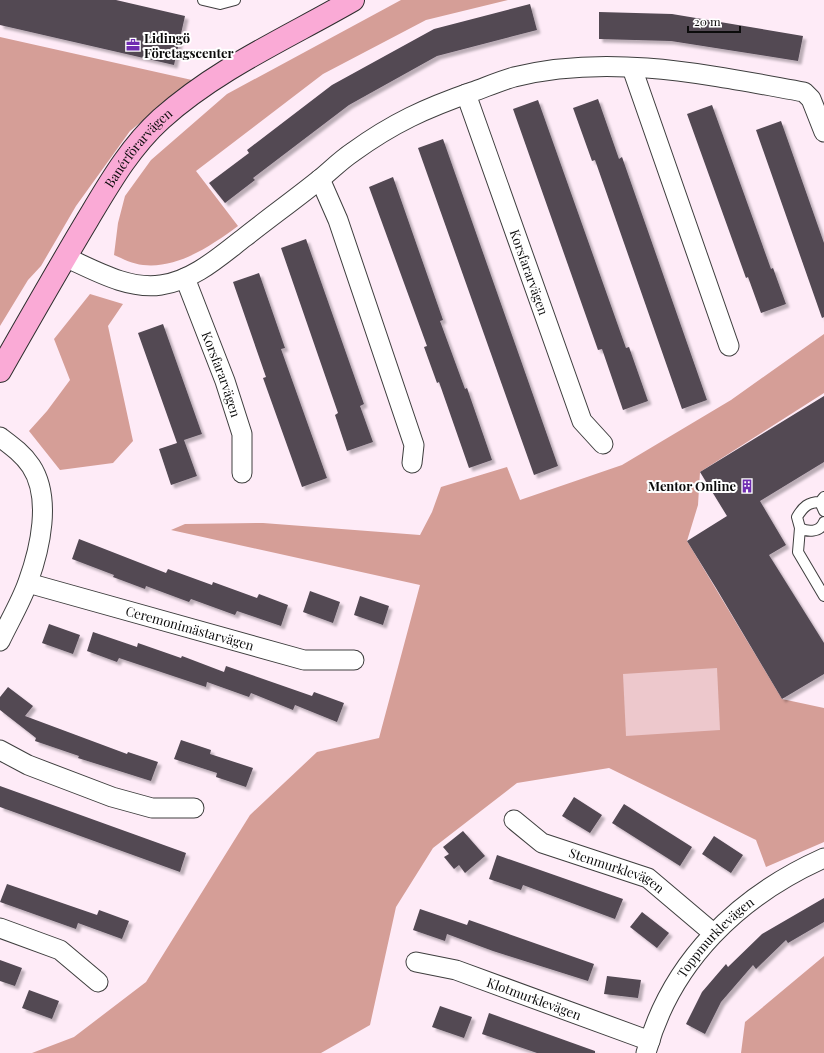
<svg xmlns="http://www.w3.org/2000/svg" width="824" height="1053" font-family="'Playfair Display',serif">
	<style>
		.forest { fill: #d59e97 }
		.pitch { fill: #edc8cc }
		.building { fill: #524853; filter: url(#shadow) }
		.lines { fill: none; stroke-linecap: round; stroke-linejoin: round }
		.lane-casing { stroke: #3e3e3e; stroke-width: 12 }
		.street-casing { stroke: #3e3e3e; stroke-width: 21 }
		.secondary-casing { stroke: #2d2d2d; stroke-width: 24 }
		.lane { stroke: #fff; stroke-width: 10 }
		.street { stroke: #fff; stroke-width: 19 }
		.secondary { stroke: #faaad6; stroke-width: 22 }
		.labels { text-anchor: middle; stroke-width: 4; stroke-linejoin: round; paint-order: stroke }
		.poi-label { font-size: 13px; font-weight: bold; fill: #0b0b0b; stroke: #fff; text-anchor: start }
		.street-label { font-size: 13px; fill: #0b0b0b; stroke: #fff }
	</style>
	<defs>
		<filter id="shadow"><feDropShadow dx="3.5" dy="3.5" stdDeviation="1" flood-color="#0004"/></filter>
	</defs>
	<rect width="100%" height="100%" fill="#feebf7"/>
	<path class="forest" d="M401,0H508L426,20L323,74L196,171L238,226C212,245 178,269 143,265C133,264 123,259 114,255L118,223L125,196L151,160L227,94Z
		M0,37L192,80L130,131L76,206L41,266L28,280L0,326Z
		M90,294L123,304L108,326L133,441L113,463L60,470L29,431L47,411L70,380L54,339Z
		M824,334V393L700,472L698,505L687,541L782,699L824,708V842L766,867L756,840L609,768L517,783L433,848L396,907L370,1025L321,1053H32L74,1037L146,982L250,815L317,752L379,738L420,585L171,530L185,524L263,523L420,535L432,512L441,487L507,467L520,500L622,465L731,400Z
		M824,956V1053H741L745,1022Z"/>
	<path class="pitch" d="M717,668L720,730L626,736L623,674Z"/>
	<path class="building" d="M0,0H116L185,16L174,65L0,25Z
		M530,4L537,30L437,56L349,105L253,178L255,180L225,203L209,183L249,153L247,150L332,85L434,29Z
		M599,12L672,14L803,36L798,61L671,41L599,39Z
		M598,99L619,159L622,157L707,400L682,409L595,160L592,161L573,108Z
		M538,100L626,348L629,347L648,401L623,410L602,349L598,350L513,109Z
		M712,105L771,269L773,268L786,304L761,313L748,277L746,278L687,114Z
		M781,121L824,243V317L822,318L756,130Z
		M443,139L558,466L534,475L418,148Z
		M393,177L443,320L440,321L465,389L467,388L492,460L469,468L439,382L437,383L424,347L427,346L369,187Z
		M306,239L364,404L360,406L373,442L347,451L335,415L338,413L281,248Z
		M259,273L285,348L281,349L327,478L302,487L263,378L266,377L233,282Z
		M163,324L202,434L184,440L197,476L171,485L159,449L177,443L138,333Z
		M824,396V462L760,501L786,545L769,555L824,643V674L782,699L716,588L687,541L727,516L700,472Z
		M79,539L166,573L168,569L212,585L213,582L257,598L259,594L288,605L281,626L237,611L235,615L191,599L189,602L146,586L145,589L113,577L114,575L72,559Z
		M310,591L340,602L333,623L303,612Z
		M360,596L389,606L383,625L354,615Z
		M49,624L80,635L73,654L42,643Z
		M93,632L137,647L138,643L181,658L182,656L224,672L226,666L312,696L314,692L344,703L337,722L295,705L293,710L251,693L249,697L207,682L206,687L119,658L117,662L87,651Z
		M8,687L33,706L25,716L127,754L128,752L158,762L151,781L78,758L79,756L35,741L36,738L0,710V697Z
		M181,740L211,750L210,754L253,768L246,787L216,777L217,773L174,759Z
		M0,786L186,853L180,872L0,807Z
		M574,797L602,815L590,833L562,816Z
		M624,804L692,847L680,866L612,823Z
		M463,831L485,856L465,873L459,865L454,869L444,857L449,854L443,847Z
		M714,836L743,855L731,873L702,854Z
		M497,855L623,899L615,919L523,885L521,890L489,879Z
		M7,884L97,915L99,910L129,921L122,939L78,923L76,929L0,902Z
		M824,898V922L788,943L786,940L756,969L753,965L721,1002L705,1034L686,1024L702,992L726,964L728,967L762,934Z
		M420,909L467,925L469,920L594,964L588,981L493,951L447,934L445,941L413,930Z
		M642,912L669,933L657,948L630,927Z
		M0,960L22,968L15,986L0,981Z
		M607,976L641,980L638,998L604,994Z
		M29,990L59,1001L52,1019L22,1008Z
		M440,1006L472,1017L464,1038L432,1027Z
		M489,1013L595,1051V1053H537L482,1034Z"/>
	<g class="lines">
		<g class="lane-casing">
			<path id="lane" d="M203,0L220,4L235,0
				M824,497L820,502C808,502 803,507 797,517L800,528C807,532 820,533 824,522
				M820,502L824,511
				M800,528L798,552L824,596"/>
		</g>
		<g class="street-casing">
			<g id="street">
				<path d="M632,68L729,346"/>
				<path id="s1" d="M466,94L582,421L603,444"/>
				<path d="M320,179L338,220L414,445L412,463"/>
				<path d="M65,257C94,270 128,290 161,285C193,281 220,256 245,237C269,218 294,200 319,180C330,171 341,160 353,152C393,123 426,108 472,92C486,87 500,81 514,77C610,53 709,75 804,92L811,99L824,132"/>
				<path id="s2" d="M185,278L225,381L242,434V473"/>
				<path d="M0,437C12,446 23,454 31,466C52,498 40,549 28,582C21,602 9,622 0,641"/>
				<path id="s3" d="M28,583L304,660H354"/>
				<path d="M0,750L28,765L112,797L152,808H194"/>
				<path id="s4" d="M514,820L542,843L648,878L713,933"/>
				<path d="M0,928L60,950L98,982"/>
				<path id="s5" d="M416,962L456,970L650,1041"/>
				<path id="s6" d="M646,1053C671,961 739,896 824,858"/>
			</g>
		</g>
		<g class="secondary-casing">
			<g id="secondary">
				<path id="s7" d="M0,371C29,320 58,269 88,219C109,184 130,147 161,119C218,68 287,38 353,0"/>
			</g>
		</g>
		<use href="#lane" class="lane"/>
		<use href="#street" class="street"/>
		<use href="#secondary" class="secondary"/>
	</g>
	<defs>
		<g id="office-bare" transform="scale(1.08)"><path d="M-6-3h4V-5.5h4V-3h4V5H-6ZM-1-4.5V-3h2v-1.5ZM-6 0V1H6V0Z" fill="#702db1" stroke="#fff" stroke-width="2.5" paint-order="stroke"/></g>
		<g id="building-bare" transform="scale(1.08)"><path d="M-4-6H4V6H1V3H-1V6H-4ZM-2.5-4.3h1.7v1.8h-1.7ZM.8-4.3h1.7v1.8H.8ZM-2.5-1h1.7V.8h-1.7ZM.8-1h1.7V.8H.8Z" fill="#702db1" stroke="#fff" stroke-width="2.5" paint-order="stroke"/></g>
	</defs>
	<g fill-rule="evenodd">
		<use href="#office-bare" x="133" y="45"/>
		<use href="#building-bare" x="747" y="486"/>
	</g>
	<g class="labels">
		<g class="poi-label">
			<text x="144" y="43">Lidingö<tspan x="144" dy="15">Företagscenter</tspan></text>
			<text x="736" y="491" text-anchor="end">Mentor Online</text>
		</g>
		<g class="street-label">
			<text dy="5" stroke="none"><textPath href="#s7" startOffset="263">Banérförarvägen</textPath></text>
			<text dy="5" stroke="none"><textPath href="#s1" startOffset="189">Korsfararvägen</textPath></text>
			<text dy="5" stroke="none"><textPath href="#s2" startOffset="103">Korsfararvägen</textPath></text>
			<text dy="5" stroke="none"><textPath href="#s3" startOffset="168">Ceremonimästarvägen</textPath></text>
			<text dy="5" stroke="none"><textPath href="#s4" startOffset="116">Stenmurklevägen</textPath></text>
			<text dy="5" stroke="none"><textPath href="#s6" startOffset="137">Toppmurklevägen</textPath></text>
			<text dy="5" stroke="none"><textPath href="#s5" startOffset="124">Klotmurklevägen</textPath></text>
		</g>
	</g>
	<path d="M688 26v6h52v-6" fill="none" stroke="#0b0b0b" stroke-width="2"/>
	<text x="694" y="26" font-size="12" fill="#0b0b0b" stroke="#ffffff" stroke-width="3" paint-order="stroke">20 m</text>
</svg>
